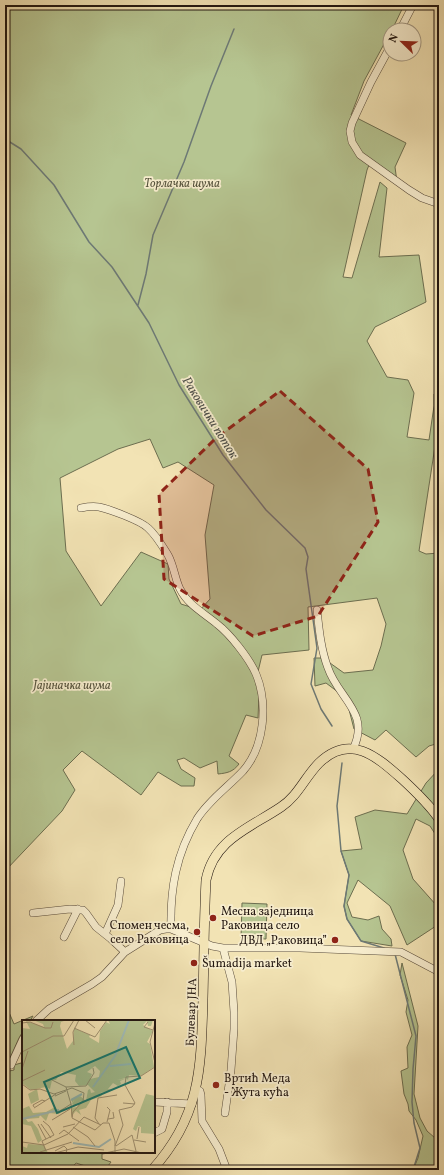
<svg xmlns="http://www.w3.org/2000/svg" width="444" height="1175" font-family="Vollkorn,serif">
	<style>
		.green { fill: #b6c591; stroke: #6c6e50; fill-rule: evenodd }
		.lines { fill: none; stroke-linecap: round; stroke-linejoin: round }
		.stream { stroke: #6d7975; stroke-width: 1.5 }
		.minor-casing { stroke: #564939; stroke-width: 8 }
		.major-casing { stroke: #221610; stroke-width: 10 }
		.minor { stroke: #f7edce; stroke-width: 7 }
		.major { stroke: #f2e3b4; stroke-width: 9 }
		.marked { fill: #8f2418; fill-opacity: 0.2; stroke: #8f2418; stroke-width: 3; stroke-dasharray: 8 5; stroke-linejoin: round }
		.poi-dot { fill: #8f2418; stroke: #f7edce; stroke-width: 1.5 }
		.labels { text-anchor: middle; stroke-width: 3.5; stroke-linejoin: round; paint-order: stroke }
		.park-label { font-size: 12px; font-style: italic; fill: #56533d; stroke: #f7edce }
		.poi-label { font-size: 12px; fill: #221610; stroke: #f7edce; text-anchor: start }
		.street-label { font-size: 12px; fill: #221610; stroke: #f7edce }
		.water-label { font-size: 13px; font-style: italic; fill: #4e504b; stroke: #f7edce }
		.inset-river { fill: none; stroke: #9fbbb8; stroke-width: 2 }
		.inset-road { fill: none; stroke: #9f9172; stroke-width: 1 }
		.view { fill: #0f766e; fill-opacity: 0.15; stroke: #0f766e; stroke-width: 2 }
		.inset-edge { fill: none; stroke: #221610; stroke-width: 2 }
	</style>
	<rect width="100%" height="100%" fill="#f2e3b4"/>
	<filter id="stains"><feTurbulence type="fractalNoise" baseFrequency=".005" numOctaves="4"/><feColorMatrix values="0 0 0 0 .2 0 0 0 0 .09 0 0 0 0 .02 0 0 0 .5 -.17"/></filter>
	<radialGradient id="worn" r=".72"><stop offset=".6" stop-color="#630" stop-opacity="0"/><stop offset="1" stop-color="#630" stop-opacity=".3"/></radialGradient>
	<path class="green" d="M5,5H404L392,30H390V33L364,81L351,115L406,143L395,167L397,182L371,160L367,170L343,277L352,278L380,182L387,188L379,257L419,255L426,302L375,327L367,341L387,377L408,380L414,393L407,437L429,440L434,406V394L439,392V420L419,551L426,554L439,553V743L429,746L416,757L386,730L375,740L354,729L346,698L326,683L315,686L314,658H323L344,673L373,670L381,646L386,624L377,598L308,607L309,650L262,655L256,680L259,694L258,718L246,715L229,756L239,764C233,772 227,773 218,774L217,761L200,768L184,758L177,760L181,769L195,778L194,786H181L158,772L141,795L82,751L63,770L75,790L62,811L5,871ZM150,439L163,468L178,462L214,485L205,535L210,599L200,610L181,604L169,579L168,564L141,552L101,606L66,551L60,478L118,449Z
		M439,769V840L430,826L416,819L403,850L413,879L437,906L436,926L407,945L390,906L358,880L347,903L352,917L368,920L379,916L382,929L391,939L392,946L361,941L347,919L344,906L349,875L341,851L362,849L355,817L375,810L407,814L426,783Z
		M242,903L267,904L266,939L241,938Z
		M402,963L418,1026L414,1094L420,1118L427,1131L435,1138H439V1170H413L418,1158L423,1136L416,1120L409,1111L408,1104L404,1094L401,1071L408,1068L407,1047L412,1035L406,1012L408,1000L400,975Z
		M5,1003L14,1024L33,1016L30,1021H23V1031L19,1038L5,1069Z
		M21,1063L23,1066V1152H115L102,1154V1159L111,1162L105,1170H98L76,1163L70,1170H5V1072L14,1070V1065Z
		M356,1166L377,1167L383,1170H356Z"/>
	<g class="lines">
		<path class="stream" d="M5,139L21,149L54,185L89,242L112,267L149,323L179,385L223,455L266,510L305,548L308,557L306,569L317,648L311,684L321,709L332,726
			M138,305L146,274L153,235L184,162L211,86L234,29
			M342,763L337,806L341,851L349,875L344,906L347,919L361,941L384,948
			M395,954L416,1036L413,1069L412,1102L414,1123L420,1148L413,1170"/>
		<g class="minor-casing">
			<path id="minor" d="M400,30L413,5
				M390,47L371,82L352,123L350,131L352,142L360,155L409,190L422,198L439,204
				M81,508C86,507 93,506 99,507C109,509 141,521 148,528C156,535 163,547 168,555C174,566 175,579 180,589C188,605 204,613 217,624C230,634 249,658 256,674C268,703 265,746 243,771C228,787 209,800 197,819C176,854 170,889 171,929
				M317,610C319,629 321,650 328,668C338,698 371,713 353,749
				M33,913L70,909L83,910L86,913L96,927L111,939L125,952
				M105,934L118,905L121,881
				M64,937L78,909
				M223,948L232,982L234,1012V1029L231,1070L225,1113
				M36,1021L49,1009L92,984L102,977L125,952L160,930L166,929H171L212,946L223,948H300L401,952L439,972
				M11,1065L23,1039
				M196,1089L200,1091L201,1095L202,1121L219,1149L227,1170
				M154,1102L192,1104
				M154,1133L162,1129L167,1112V1102"/>
		</g>
		<g class="major-casing">
			<path id="major" d="M152,1170C201,1116 201,1068 203,999C204,960 204,920 206,880C214,839 250,828 281,807C298,796 305,777 319,763C350,733 376,756 402,779C415,791 429,804 439,819"/>
		</g>
		<use href="#minor" class="minor"/>
		<use href="#major" class="major"/>
	</g>
	<path class="marked" d="M280,391L368,469L378,522L318,616L253,636L164,579L159,494L216,438Z"/>
	<g class="poi-dot">
		<circle cx="213" cy="918" r="4"/>
		<circle cx="197" cy="932" r="4"/>
		<circle cx="335" cy="940" r="4"/>
		<circle cx="194" cy="963" r="4"/>
		<circle cx="216" cy="1085" r="4"/>
	</g>
	<g class="labels">
		<g class="park-label">
			<text x="182" y="187">Торлачка шума</text>
			<text x="72" y="689">Јајиначка шума</text>
		</g>
		<g class="poi-label">
			<text x="221" y="915">Месна заједница<tspan x="221" dy="14">Раковица село</tspan></text>
			<text x="189" y="929" text-anchor="end">Спомен чесма,<tspan x="189" dy="14">село Раковица</tspan></text>
			<text x="327" y="944" text-anchor="end">ДВД „Раковица”</text>
			<text x="202" y="967">Šumadija market</text>
			<text x="224" y="1082">Вртић Меда<tspan x="224" dy="14">- Жута кућа</tspan></text>
		</g>
		<g class="street-label">
			<text transform="translate(191 1012) rotate(-88)" y="4">Булевар ЈНА</text>
		</g>
		<g class="water-label">
			<text transform="translate(211 417) rotate(58)" y="5">Раковички поток</text>
		</g>
	</g>
	<g transform="translate(22 1020)">
		<rect width="133" height="133" fill="#f2e3b4"/>
		<path d="M11,0H45L39,2L38,6L45,29L51,21L52,8L68,15L67,17L77,23L78,11L84,2L88,4L86,0H131L129,6H126L125,1L121,5L131,11L125,22L128,24L132,47L119,56L107,55L106,60L104,58L95,60L103,59L98,61L99,64L96,66L91,63L86,69L91,70L78,73L80,76L69,80L64,88L57,90L59,95L54,91L49,96V88L55,87L59,81L52,85L50,84L53,79L50,83V79L58,76L64,81L66,70L68,69L69,73L73,72L66,65L57,66L53,61L54,55L39,52L34,60H30L28,69L24,67L9,70L0,63V8L8,9L4,1L22,7L21,4ZM73,46L78,51L77,57L68,59L70,54L65,52ZM15,69L17,80L9,84L6,74ZM124,74L133,76V114L119,113V107L116,106L114,111L111,109ZM7,86L11,93L24,92L33,87L36,91L42,88L37,94L27,93L24,101L18,95L17,98L4,99L6,102L10,101L16,109L20,120L16,123L9,106L0,104V89ZM6,124L22,125L26,133H0V126L5,128Z" fill="#b6c591" fill-rule="evenodd"/>
		<path class="inset-river" d="M88,46L109,44M71,67L93,36L107,0M49,80L60,74M0,99L37,90M51,123L77,127L89,119"/>
		<path class="inset-road" d="M63,0L73,8M126,2L122,7L131,10M0,3L8,2L23,8H29L31,2M133,3L128,22L133,43M52,8L73,17L85,0M52,25L51,12L57,0M0,32L31,16H42L52,0M0,49L6,31M30,60L44,67L49,84L50,97M0,61L23,50M0,64L8,70L18,69L32,74L50,68L62,73L61,81L51,92L50,98L73,110L81,103H87L93,121V133M44,67L64,66L72,53L71,48M33,76L44,71M101,83L113,84M12,87L11,85L20,80L23,81M12,88L34,74M38,91L49,84M86,99L92,98L91,92M30,100L48,89M21,101L27,106L32,115L20,121L24,131M85,102L88,90L85,87M16,104L24,119M19,104L29,118M77,104L73,98L76,78L95,75M41,107L53,104M51,107L66,117L73,126M37,114L42,110L57,121M115,119L117,107M112,120L124,122M0,122L22,125L46,114L62,97L79,105M93,126L101,105L97,90L110,87L113,83L103,65L104,57L119,56L133,47M94,126L110,115L114,131M33,131L42,126L45,129L44,133M18,132L50,122M33,133L56,127L82,130M83,133L102,129L120,133"/>
		<path class="view" d="M104,27L118,58L35,93L22,62Z"/>
		<rect width="133" height="133" class="inset-edge"/>
	</g>
	<rect width="444" height="1175" fill="none" stroke="#f2e3b4" stroke-width="20"/>
	<rect x="6" y="6" width="432" height="1163" fill="none" stroke="#221610" stroke-width="2"/>
	<rect x="10" y="10" width="424" height="1155" fill="none" stroke="#221610"/>
	<g transform="translate(402 42) rotate(293)"><circle r="19" fill="#f7edce" stroke="#a29782"/>
	<path d="M0-3L7 15L0 10L-7 15Z" fill="#8f2418"/>
	<text y="-6" font-size="11" font-weight="bold" text-anchor="middle" fill="#221610">N</text>
	</g>
	<rect width="100%" height="100%" filter="url(#stains)"/>
	<rect width="100%" height="100%" fill="url(#worn)"/>
</svg>
